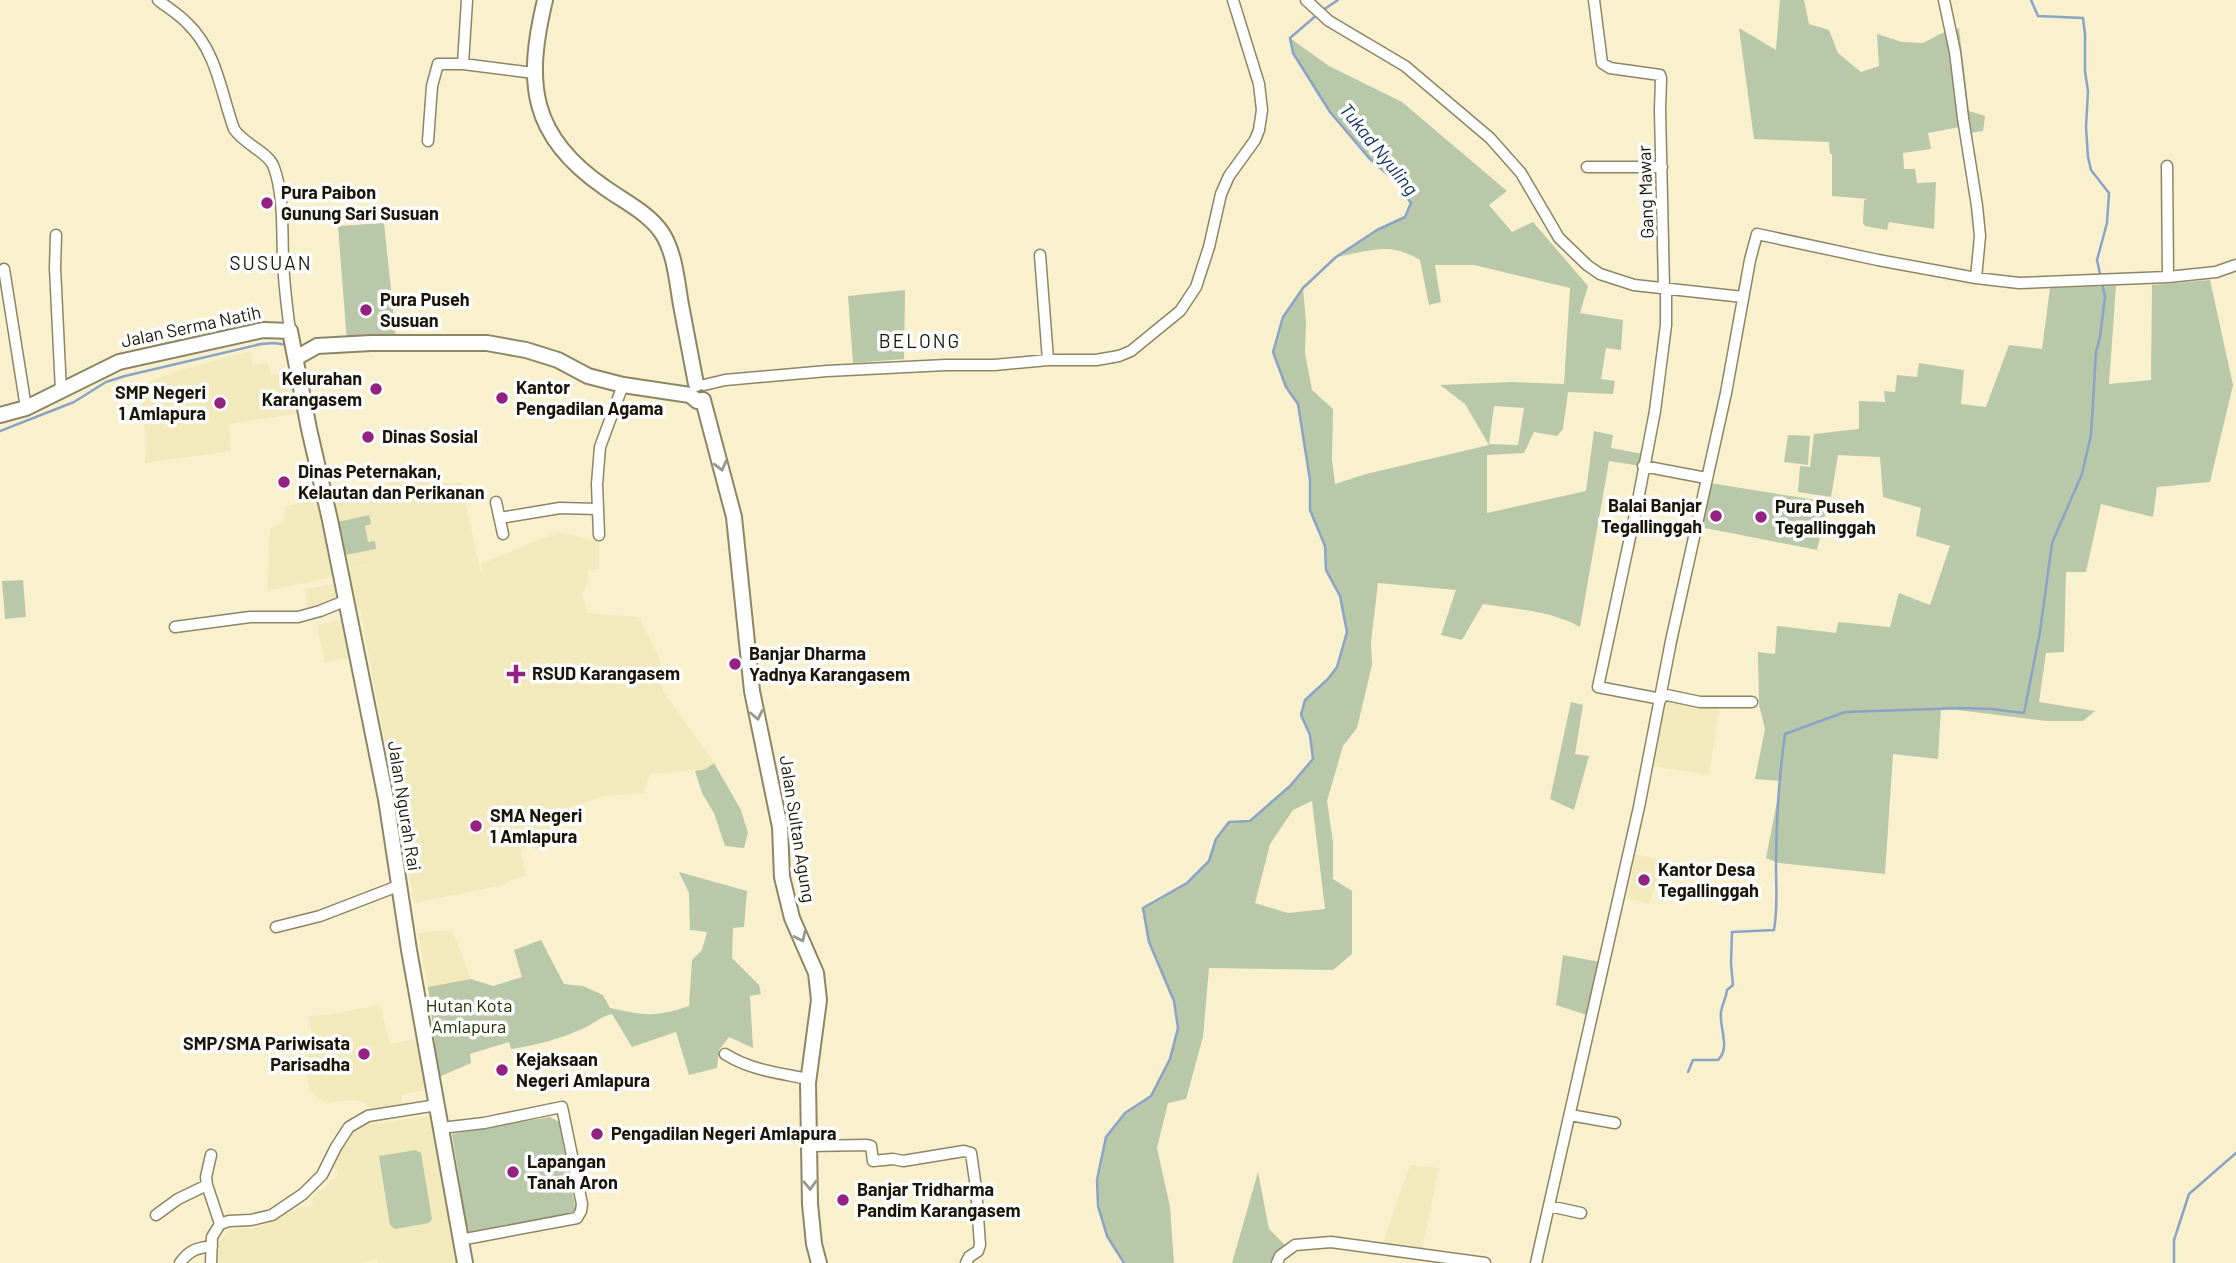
<svg xmlns="http://www.w3.org/2000/svg" width="2236" height="1263" font-family="Barlow,sans-serif">
	<style>
		.built { fill: #f2e9bd }
		.green { fill: #b9c8a8; fill-rule: evenodd }
		.lines { fill: none; stroke-linecap: round; stroke-linejoin: round }
		.stream { stroke: #8aa3c7; stroke-width: 2.5 }
		.street-casing { stroke: #8d8665; stroke-width: 13 }
		.secondary-casing { stroke: #8d8665; stroke-width: 18 }
		.street { stroke: #fff; stroke-width: 10 }
		.secondary { stroke: #fff; stroke-width: 14 }
		.oneway { stroke: #989690 }
		.poi-dot { fill: #932282; stroke: #fefefe; stroke-width: 2.5 }
		.labels { text-anchor: middle; stroke-width: 7; stroke-linejoin: round; paint-order: stroke }
		.street-label { font-size: 18px; fill: #191609; stroke: #fefefe }
		.poi-label { font-size: 18px; font-weight: bold; fill: #191609; stroke: #fefefe; text-anchor: start }
		.park-label { font-size: 18px; fill: #203102; stroke: #fefefe }
		.water-label { font-size: 19px; font-style: italic; fill: #123360; stroke: #fefefe }
		.neighbourhood-label { font-size: 19px; letter-spacing: 2px; fill: #191609; stroke: #fefefe }
	</style>
	<rect width="100%" height="100%" fill="#f9f1cd"/>
	<path class="built" d="M251,351L253,365L268,363L271,375L293,373L300,413L229,424L231,451L145,463L146,436L142,415L141,385L180,370Z
		M393,482L461,483L482,577L481,564L558,532L599,542V569L588,570V582L582,594L587,613L639,617L659,658L663,691L714,763L706,769L650,774L643,793L604,796L571,807L562,814L537,850L528,844L521,851L526,876L513,879L503,885L414,903L360,608L309,617L305,589L351,581L348,570L383,560L348,569L331,495Z
		M317,500L333,577L267,591L270,528L283,523L286,506Z
		M343,619L351,657L325,663L317,625Z
		M1663,699L1720,705L1709,775L1652,766Z
		M1636,854L1664,861L1649,904L1627,898Z
		M452,930L471,979L428,987L418,933Z
		M380,1005L390,1044L417,1039L426,1090L401,1095L404,1111L376,1116L366,1103L353,1100L327,1103L317,1097L310,1090L304,1062L313,1045L309,1016L326,1015Z
		M435,1115L458,1263H378L376,1259L360,1263H217L219,1242L229,1231L242,1227L252,1229L271,1222L296,1208L313,1206L312,1197L338,1175L332,1161L341,1141L354,1130L364,1125Z
		M1410,1165L1439,1168L1422,1250L1383,1243Z"/>
	<path class="green" d="M1780,0H1804L1809,24L1829,30L1838,53L1861,72L1879,66L1877,34L1902,42L1923,43L1940,34L1959,28L1969,111L1985,116L1983,131L1971,133L1965,126L1928,133L1931,149L1903,153L1904,169H1915L1917,183L1936,182L1934,229L1889,222L1887,230L1865,226L1863,223L1864,200L1868,199L1832,196V154H1830L1829,142L1754,139L1739,28L1776,50Z
		M1290,38L1329,66L1402,102L1507,191L1489,205L1512,232L1533,222L1588,286L1580,313L1623,320L1621,350L1606,348L1601,379L1615,381L1613,394L1568,392L1563,429L1557,436L1534,432L1524,453L1487,455V513L1586,491L1594,431L1613,435L1611,448L1643,454L1641,466L1609,461L1580,627C1552,611 1515,609 1483,604L1462,640L1441,635L1456,590L1378,583L1371,642L1372,665L1357,728L1343,746L1327,801L1333,842V879L1352,891V954L1333,970L1209,968L1203,1037L1186,1099L1168,1103L1157,1148L1170,1207L1174,1263H1124L1107,1236L1098,1206L1097,1180L1106,1137L1125,1113L1151,1096L1170,1059L1178,1028L1174,1001L1149,942L1143,908L1187,883L1209,862L1216,839L1229,822L1250,821L1290,786L1313,759L1310,735L1301,715L1305,700L1328,679L1337,667L1347,632L1340,596L1326,570L1325,546L1310,510V480L1298,404L1286,387L1273,352L1284,317L1303,288L1306,322L1305,353L1312,390L1333,409L1332,459L1335,484L1366,474L1489,445L1465,404L1440,385L1511,382L1564,384L1570,288L1474,265H1435L1441,302L1429,305L1420,260C1388,241 1371,251 1336,257L1377,230L1405,217L1411,203L1395,181L1369,158L1330,112L1293,53ZM1494,406L1524,408L1518,445L1489,444ZM1312,801L1325,909L1288,913L1255,903L1270,844L1293,810Z
		M384,223L396,338L347,342L338,226Z
		M2210,280L2233,385L2210,482L2157,487L2153,517L2101,504L2086,572H2066L2064,652L2046,653L2039,702L2095,711L2083,721H2047L1941,708L1938,759L1893,754L1885,874L1779,863L1766,858L1781,781L1755,779L1765,729L1759,705L1758,652L1775,654L1777,626L1836,633L1838,622L1890,627L1899,593L1930,605L1950,546L1916,536L1921,508L1883,497L1880,457L1838,455L1831,497L1798,492L1800,466L1810,467L1814,434L1859,429V401L1885,402L1884,391L1895,392L1897,375L1917,377L1919,363L1964,370L1961,404L1986,407L2009,345L2042,349L2050,288L2116,286L2109,384L2151,380L2152,285Z
		M905,290L904,359L853,363L848,296Z
		M1788,435L1810,436L1808,465L1784,462Z
		M1710,483L1828,502L1817,550L1700,527Z
		M369,515L371,524L365,526L368,542L375,541L376,549L345,555L338,522Z
		M23,580L26,617L5,619L2,581Z
		M1571,702L1583,705L1575,754L1589,756L1574,810L1550,799Z
		M714,763L741,810L748,833L744,848L725,846L714,813L702,793L695,771L706,769Z
		M679,872L747,891L744,927L733,928L732,958L759,985L761,994L750,996L753,1048L729,1037L719,1050L717,1068L689,1075L676,1032L632,1047L612,1014C599,1017 594,1024 582,1029C557,1040 537,1045 511,1049L509,1042L470,1054L471,1063L439,1077L428,987L471,979L493,986L522,977L514,950L541,940L564,984L583,986L603,995L610,1008C644,1015 654,1018 689,1006L692,960L702,950L707,932L690,930L689,893Z
		M1563,955L1605,963L1593,1017L1556,1005Z
		M550,1117L559,1122L576,1211V1216L469,1239L452,1134Z
		M416,1150L421,1153L432,1219L429,1223L395,1229L390,1225L379,1156Z
		M1258,1172L1269,1229L1286,1246L1276,1254L1270,1263H1232Z"/>
	<g class="lines">
		<path class="stream" d="M1323,10L1338,0
			M0,431L74,402L106,382L125,376L261,344L274,343L288,345
			M1688,1072L1693,1060H1718C1731,1048 1719,1028 1721,1012C1722,1004 1726,999 1727,990L1733,985L1731,963L1732,932L1774,930C1778,908 1776,887 1776,865C1776,821 1779,777 1785,734L1845,712L1963,708L1991,709L2024,713L2040,632L2052,543L2082,474L2091,435L2096,352L2100,337L2105,297L2097,260L2107,223L2109,193L2091,170L2088,157L2086,127L2088,91L2085,71V34L2083,18L2038,16L2031,0
			M1124,1263L1107,1236L1098,1206L1097,1180L1106,1137L1125,1113L1151,1096L1170,1059L1178,1028L1174,1001L1149,942L1143,908L1187,883L1209,861L1216,839L1229,822L1250,821L1290,786L1313,759L1310,735L1301,715L1305,700L1328,679L1337,667L1347,632L1340,596L1326,570L1325,546L1310,510V480L1298,404L1286,387L1273,352L1283,317L1303,288L1336,257L1377,230L1405,217L1411,203L1395,181L1369,158L1330,112L1293,53L1290,38L1318,14
			M2174,1263V1240L2189,1194L2236,1153"/>
		<g class="street-casing">
			<path id="street" d="M158,0C168,8 180,15 188,24C217,52 221,93 234,129C244,144 267,152 273,165C284,192 282,232 283,261C284,284 287,308 290,331
				M1306,0L1329,21L1405,66L1490,138L1521,173L1559,238L1587,265L1600,274L1634,285L1743,297
				M1594,0L1602,63L1610,68L1660,75L1661,78L1660,110L1664,288
				M1944,0L1955,52L1963,118L1977,206L1980,236L1976,278
				M463,64L467,0
				M428,141L432,86L438,64H463L534,73
				M2167,166L2168,277
				M1587,167H1662
				M56,235L55,268L61,391
				M1040,255L1048,360
				M4,269L26,408
				M704,385L725,380L827,371L946,365H994L1048,360H1096L1119,356L1131,351L1180,311L1196,287L1209,247L1221,194L1229,176L1255,140L1259,130L1262,110L1259,84L1233,0
				M1643,466L1706,478
				M496,502L503,534
				M500,518L560,508L597,509
				M599,535L597,484L600,447L623,385
				M175,627L250,617H298L320,611L347,600
				M1662,694L1700,702H1752
				M1661,699L1598,687L1638,500L1655,411L1666,325V288
				M276,927L320,916L398,886
				M725,1054C750,1070 779,1073 808,1079
				M1570,1115L1615,1123
				M441,1128L484,1123L562,1107L582,1204L581,1211L577,1218L460,1240
				M809,1146L867,1145L871,1146L873,1161L893,1159L903,1161L964,1151L971,1153L976,1188L980,1245L978,1251L969,1257L966,1263
				M211,1155L206,1177L207,1185L220,1224
				M1549,1206L1581,1213
				M156,1215L178,1199L207,1185
				M180,1263C189,1250 197,1248 212,1246
				M211,1263L212,1237L220,1224L229,1221L251,1220L272,1215L303,1194L322,1175L336,1147L349,1127L368,1116L437,1105
				M1277,1263L1280,1256L1295,1245L1331,1242L1485,1263
				M1536,1263L1639,807L1671,641L1726,393L1750,260L1757,234L1878,260L1976,278L2019,283L2168,277L2216,272L2236,265"/>
		</g>
		<g class="secondary-casing">
			<path id="secondary" d="M545,0C525,83 530,136 604,187C623,201 649,213 662,233C675,253 677,282 681,305C686,331 691,358 696,384
				M296,358L317,346L371,343H487L526,350L558,360L588,376L623,385L690,395L697,401L703,400
				M703,400L734,517L752,691L780,827L782,877L792,918L816,973L819,1000L808,1083L810,1204L814,1244L819,1263
				M0,415L26,408L119,362L263,330L290,331L309,429L330,520L386,799L409,950L465,1263"/>
		</g>
		<use href="#street" class="street"/>
		<use href="#secondary" class="secondary"/>
	</g>
	<defs><path id="oneway-chevron" d="M-2-3.5L2.5 0L-2 3.5" fill="none" stroke-width="1.6" stroke-linecap="round" stroke-linejoin="round" transform="scale(1.75)"/></defs>
	<g class="oneway">
		<use href="#oneway-chevron" transform="translate(721 466) rotate(75)"/>
		<use href="#oneway-chevron" transform="translate(757 715) rotate(79)"/>
		<use href="#oneway-chevron" transform="translate(801 937) rotate(65)"/>
		<use href="#oneway-chevron" transform="translate(810 1185) rotate(88)"/>
	</g>
	<g class="poi-dot">
		<circle cx="267" cy="203" r="7"/>
		<circle cx="366" cy="310" r="7"/>
		<circle cx="376" cy="389" r="7"/>
		<circle cx="502" cy="398" r="7"/>
		<circle cx="220" cy="403" r="7"/>
		<circle cx="368" cy="437" r="7"/>
		<circle cx="284" cy="482" r="7"/>
		<circle cx="1716" cy="516" r="7"/>
		<circle cx="1761" cy="517" r="7"/>
		<circle cx="735" cy="664" r="7"/>
		<path d="M512.5 663.5h7v7h7v7h-7v7h-7v-7h-7v-7h7z"/>
		<circle cx="476" cy="826" r="7"/>
		<circle cx="1644" cy="880" r="7"/>
		<circle cx="364" cy="1054" r="7"/>
		<circle cx="502" cy="1070" r="7"/>
		<circle cx="597" cy="1134" r="7"/>
		<circle cx="513" cy="1172" r="7"/>
		<circle cx="843" cy="1200" r="7"/>
	</g>
	<g class="labels">
		<g class="street-label">
			<text transform="translate(1646 192) rotate(-92)" y="6">Gang Mawar</text>
			<text transform="translate(191 327) rotate(-12)" y="6">Jalan Serma Natih</text>
			<text transform="translate(404 806) rotate(81)" y="6">Jalan Ngurah Rai</text>
			<text transform="translate(797 829) rotate(81)" y="6">Jalan Sultan Agung</text>
		</g>
		<g class="poi-label">
			<text x="281" y="199">Pura Paibon<tspan x="281" dy="21">Gunung Sari Susuan</tspan></text>
			<text x="380" y="306">Pura Puseh<tspan x="380" dy="21">Susuan</tspan></text>
			<text x="362" y="385" text-anchor="end">Kelurahan<tspan x="362" dy="21">Karangasem</tspan></text>
			<text x="516" y="394">Kantor<tspan x="516" dy="21">Pengadilan Agama</tspan></text>
			<text x="206" y="399" text-anchor="end">SMP Negeri<tspan x="206" dy="21">1 Amlapura</tspan></text>
			<text x="382" y="443">Dinas Sosial</text>
			<text x="298" y="478">Dinas Peternakan,<tspan x="298" dy="21">Kelautan dan Perikanan</tspan></text>
			<text x="1702" y="512" text-anchor="end">Balai Banjar<tspan x="1702" dy="21">Tegallinggah</tspan></text>
			<text x="1775" y="513">Pura Puseh<tspan x="1775" dy="21">Tegallinggah</tspan></text>
			<text x="749" y="660">Banjar Dharma<tspan x="749" dy="21">Yadnya Karangasem</tspan></text>
			<text x="532" y="680">RSUD Karangasem</text>
			<text x="490" y="822">SMA Negeri<tspan x="490" dy="21">1 Amlapura</tspan></text>
			<text x="1658" y="876">Kantor Desa<tspan x="1658" dy="21">Tegallinggah</tspan></text>
			<text x="350" y="1050" text-anchor="end">SMP/SMA Pariwisata<tspan x="350" dy="21">Parisadha</tspan></text>
			<text x="516" y="1066">Kejaksaan<tspan x="516" dy="21">Negeri Amlapura</tspan></text>
			<text x="611" y="1140">Pengadilan Negeri Amlapura</text>
			<text x="527" y="1168">Lapangan<tspan x="527" dy="21">Tanah Aron</tspan></text>
			<text x="857" y="1196">Banjar Tridharma<tspan x="857" dy="21">Pandim Karangasem</tspan></text>
		</g>
		<g class="park-label">
			<text x="469" y="1012">Hutan Kota<tspan x="469" dy="21">Amlapura</tspan></text>
		</g>
		<g class="water-label">
			<text transform="translate(1379 149) rotate(51)" y="7">Tukad Nyuling</text>
		</g>
		<g class="neighbourhood-label">
			<text x="271" y="270">SUSUAN</text>
			<text x="920" y="348">BELONG</text>
		</g>
	</g>
</svg>
